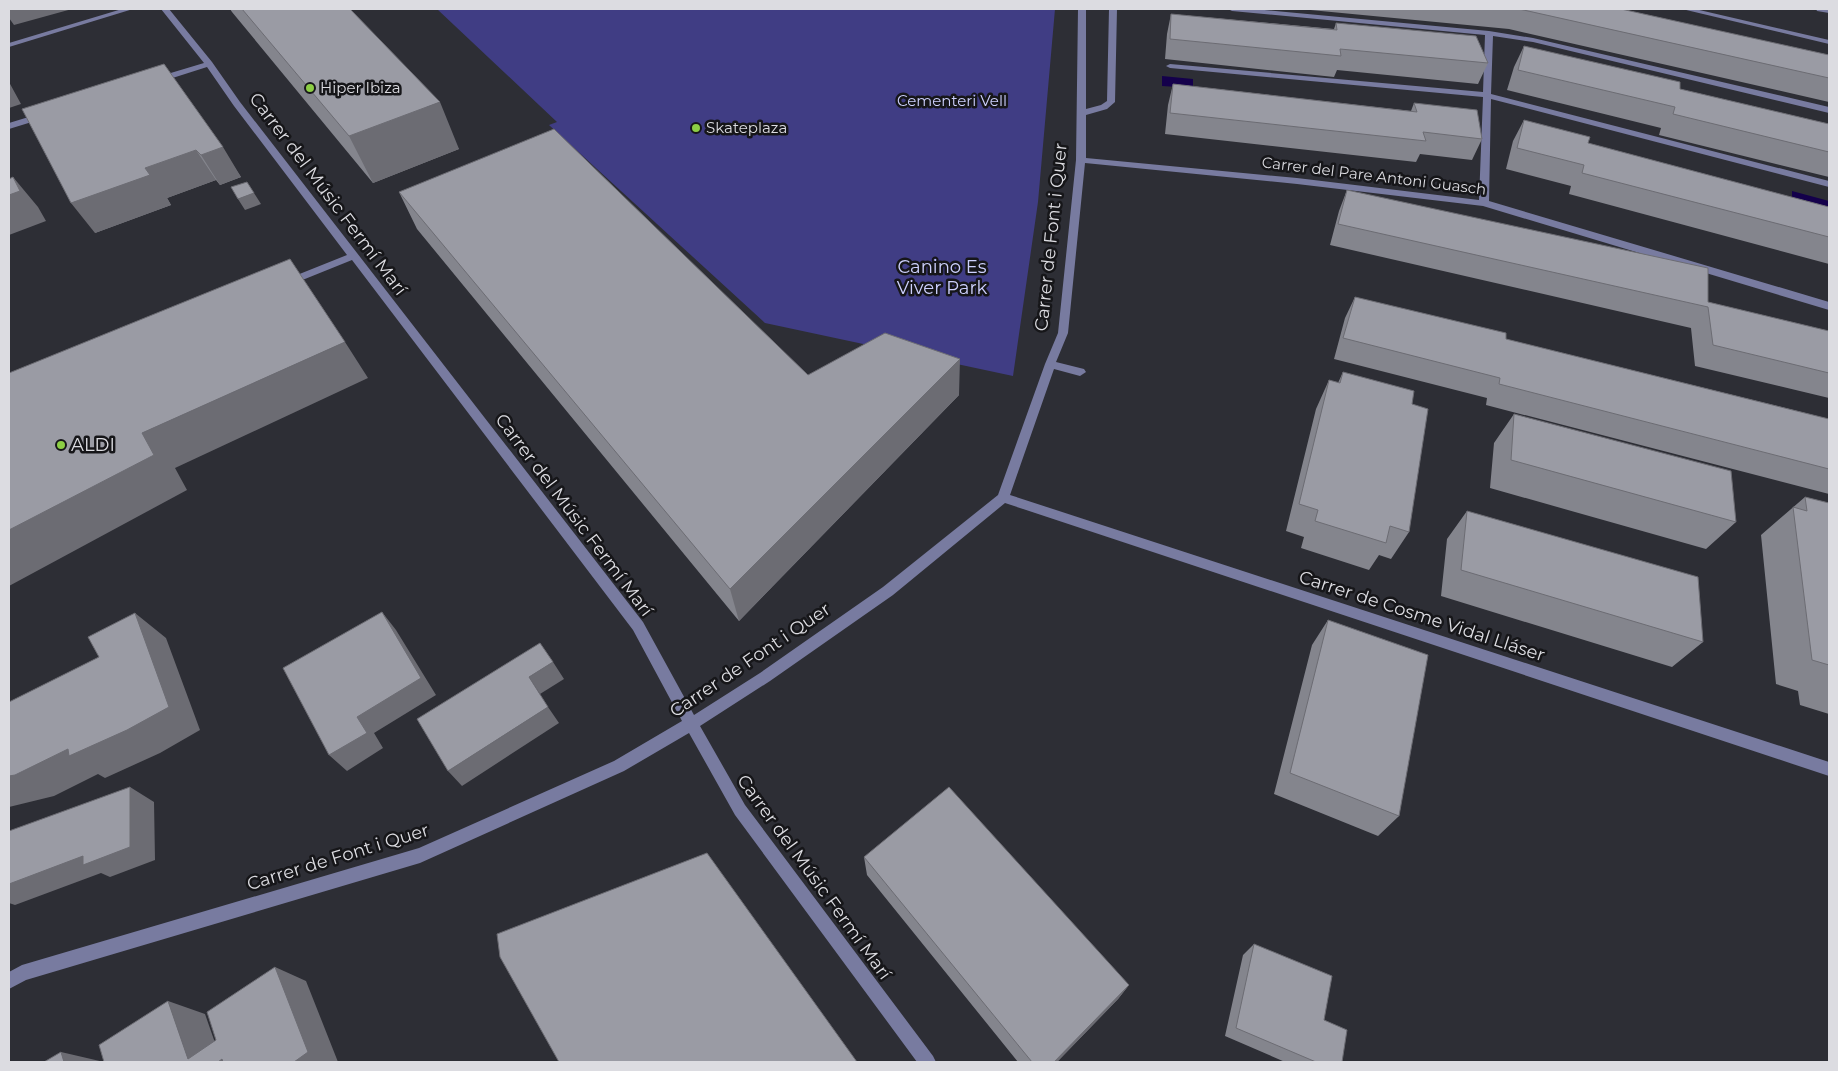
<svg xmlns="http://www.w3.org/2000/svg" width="1838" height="1071" font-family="Montserrat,sans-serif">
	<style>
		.green { fill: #403d84 }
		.water { fill: #14004b }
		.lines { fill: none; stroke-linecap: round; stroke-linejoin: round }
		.minor { fill: #787ba0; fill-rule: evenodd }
		.wall { fill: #84858d }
		.shaded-wall { fill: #6c6c73 }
		.building { fill: #9a9ba4; stroke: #6c6c73 }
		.poi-dot { fill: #8cce45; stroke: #161619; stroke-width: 2 }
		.labels { text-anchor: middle; stroke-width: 5; stroke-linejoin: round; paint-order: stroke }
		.far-poi-label { font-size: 15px; fill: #dcdce1; stroke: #161619; text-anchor: start }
		.far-park-label { font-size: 15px; fill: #ced1fe; stroke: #161619 }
		.far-street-label { font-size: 15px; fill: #dcdce1; stroke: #161619 }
		.street-label { font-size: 18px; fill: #dcdce1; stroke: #161619 }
		.park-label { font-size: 18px; fill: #ced1fe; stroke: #161619 }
		.poi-label { font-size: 18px; fill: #dcdce1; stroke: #161619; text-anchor: start }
	</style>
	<rect width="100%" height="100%" fill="#2d2e35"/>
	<path class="green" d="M437,9H1055L1038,202L1013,376L765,323L549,125L557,122Z"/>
	<path class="water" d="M1162,76L1193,79V88L1162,86Z
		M1792,191L1829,201V211L1792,202Z"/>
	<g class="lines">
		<path class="minor" d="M122,9H133L9,47V43Z
			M161,9H169L212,62L240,102L643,622L694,715L760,673L883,587L998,495L1045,364L1058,333L1076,160L1078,9H1086V109L1101,105L1107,101L1109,9H1117L1115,102L1107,109L1086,115V158L1297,178L1479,200L1483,97L1170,68L1166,66L1170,64L1483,92L1485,35L1232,11L1228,9H1254L1489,31L1533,38L1829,107V113L1533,42L1493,36L1491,94L1829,181V187L1491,99L1489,201L1829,302V310L1483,206L1297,184L1085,163L1068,333L1056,362L1084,369L1086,372L1080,376L1054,369L1010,495L1829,762V776L1005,503L893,595L770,681L700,726L745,805L933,1056L936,1062H917L735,815L689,733L624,771L420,863L26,980L9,989V972L22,965L419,848L614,761L682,721L633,630L352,260L295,283H287V279L347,255L234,106L207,67L160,82H154V78L204,63Z
			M1682,9H1695L1829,40V44Z
			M1816,9H1829V13L1817,11Z
			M45,112L48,113V117L9,129V123Z"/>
	</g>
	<path class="wall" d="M230,9H350L459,149L373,183L232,12Z
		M1300,9H1621L1829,55V102L1509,29Z
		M1171,14L1334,29L1336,23L1488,63L1478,84L1337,70L1334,77L1165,59L1167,34Z
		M1524,46L1680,89L1829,124V177L1659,135L1661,128L1507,90L1514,67Z
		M164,64L241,177L220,185L216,180L167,198L171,205L95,233Z
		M1173,84L1411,111L1414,103L1482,139L1472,160L1420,154L1416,162L1165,134L1168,105Z
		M1524,120L1588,143L1829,207V264L1569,194L1571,186L1506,169L1513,141Z
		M1347,190L1708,302L1829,331V398L1695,366L1691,328L1330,245L1339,211Z
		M399,192L808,375L959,395L739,621L417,229Z
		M1355,297L1506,339L1829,419V494L1486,405L1487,398L1334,359L1345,318Z
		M1343,372L1412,404L1409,532L1391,559L1379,555L1369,570L1301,548L1304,537L1286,531L1316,409L1329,380L1338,383Z
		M1514,414L1736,522L1706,549L1490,488L1494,443Z
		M1805,497L1829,503V714L1800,705L1798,691L1776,684L1761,535Z
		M1467,511L1703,642L1672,667L1441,596L1447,539Z
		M1328,620L1399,816L1378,836L1274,794L1312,645Z
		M864,857L1129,985L1118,999L1057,1062H1018L867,875Z
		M1254,944L1342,1062H1285L1225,1036L1243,955Z"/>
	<path class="shaded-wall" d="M9,9H72L14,25L9,18Z
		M9,82L21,104L9,108Z
		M440,102L459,149L373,183L349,136Z
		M223,147L241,177L220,185L201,155Z
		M196,150L216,180L167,198L171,205L95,233L71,203L145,168Z
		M13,177L38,207L46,221L9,235V195Z
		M254,193L261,204L245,210L238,199Z
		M345,342L368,378L175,468L187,490L9,586V530L142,433Z
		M960,359L959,395L739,621L730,589Z
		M382,612L396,630L436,695L374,733L383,748L347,771L329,755L357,717Z
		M135,613L166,638L200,730L160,753L105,778L98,774L54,796L9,807V776Z
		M553,662L564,679L540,694L529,677Z
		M548,707L559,723L462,786L448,771Z
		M130,787L154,802L155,860L110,877L101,873L15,905L9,903V884Z
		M275,967L306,981L338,1062H294Z
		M1129,985L1118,999L1057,1062H1054Z
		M168,1001L205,1014L221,1060L222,1059L232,1062H199L188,1059Z
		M61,1052L104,1062H64Z"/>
	<path class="building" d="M242,9H350L440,102L349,136Z
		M1519,9H1621L1829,55V78Z
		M1171,14L1337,30L1336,23L1476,36L1488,63L1340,49L1341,56L1170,39Z
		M1524,46L1680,82V89L1829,124V152L1673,114L1675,107L1518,70Z
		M164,64L223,147L201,155L196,150L145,168L150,175L71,203L22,109Z
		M1173,84L1417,112L1414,103L1477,110L1482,139L1423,132L1426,141L1170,113Z
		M1524,120L1590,137L1588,143L1829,207V237L1582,173L1584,165L1517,148Z
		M554,129L808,375L885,333L960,359L730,589L399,192Z
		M13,177L20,191L9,195V179Z
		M247,182L254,193L238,199L231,187Z
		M1347,190L1708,268V302L1829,331V373L1713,345L1708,307L1338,224Z
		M290,259L345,342L142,433L154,455L9,530V373Z
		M1355,297L1506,333V339L1829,419V469L1499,384L1500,378L1343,338Z
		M1343,372L1414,391L1412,404L1428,409L1409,532L1390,526L1386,543L1315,521L1318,510L1299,504L1329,380L1340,383Z
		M1514,414L1731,471L1736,522L1511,460Z
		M1805,497L1829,503V665L1812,660L1793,507L1807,511Z
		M1467,511L1698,577L1703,642L1461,570Z
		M382,612L421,678L357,717L367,733L329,755L283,668Z
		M135,613L169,707L127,730L69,756L68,749L15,775L9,776V702L99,657L88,637Z
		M1328,620L1428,655L1399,816L1290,773Z
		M540,643L553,662L529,677L548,707L448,771L417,719Z
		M130,787V847L83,865V856L9,884V831Z
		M949,787L1129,985L1054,1062H1032L864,857Z
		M707,853L857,1062H559L500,957L497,934Z
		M1254,944L1332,976L1324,1020L1347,1030L1342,1062H1316L1236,1028Z
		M275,967L308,1052L294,1062H223L222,1059L218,1062H104L99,1045L168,1001L188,1059L216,1040L207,1012Z
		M61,1052L64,1062H44Z"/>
	<g class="poi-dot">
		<circle cx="310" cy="88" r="5"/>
		<circle cx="696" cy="128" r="5"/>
		<circle cx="61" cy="445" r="5"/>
	</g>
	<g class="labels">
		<g class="far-poi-label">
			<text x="320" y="93">Hiper Ibiza</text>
			<text x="706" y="133">Skateplaza</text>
		</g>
		<g class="far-park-label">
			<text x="952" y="106">Cementeri Vell</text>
		</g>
		<g class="far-street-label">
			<text transform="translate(1374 176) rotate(7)" y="5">Carrer del Pare Antoni Guasch</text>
		</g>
		<g class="street-label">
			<text transform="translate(328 194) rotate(53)" y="6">Carrer del Músic Fermí Marí</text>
			<text transform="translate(1051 237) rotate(-84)" y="6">Carrer de Font i Quer</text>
			<text transform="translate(574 515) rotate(53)" y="6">Carrer del Músic Fermí Marí</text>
			<text transform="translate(1422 616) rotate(18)" y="6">Carrer de Cosme Vidal Lláser</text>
			<text transform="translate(750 660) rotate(-34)" y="6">Carrer de Font i Quer</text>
			<text transform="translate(338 857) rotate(-17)" y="6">Carrer de Font i Quer</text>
			<text transform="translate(814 877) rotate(54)" y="6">Carrer del Músic Fermí Marí</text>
		</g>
		<g class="park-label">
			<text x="942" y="273">Canino Es<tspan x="942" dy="21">Viver Park</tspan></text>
		</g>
		<g class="poi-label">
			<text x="71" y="451">ALDI</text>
		</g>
	</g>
	<rect width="1838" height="1071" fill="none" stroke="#dcdce1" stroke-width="20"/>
</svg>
